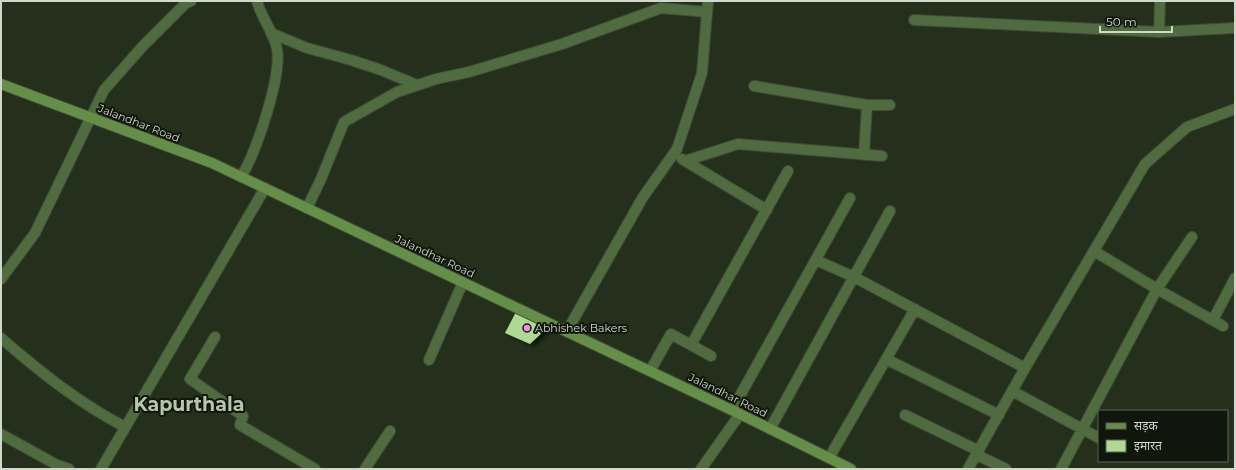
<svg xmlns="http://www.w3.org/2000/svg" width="1236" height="470" font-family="Montserrat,'Noto Sans Devanagari',sans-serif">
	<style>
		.building { fill: #b0d895; filter: url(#shadow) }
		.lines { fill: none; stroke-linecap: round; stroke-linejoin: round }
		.minor-casing { stroke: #404b38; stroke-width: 12 }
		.tertiary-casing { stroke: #404b38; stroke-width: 12 }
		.secondary-casing { stroke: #404b38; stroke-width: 12 }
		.minor { stroke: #516b40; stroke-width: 10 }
		.tertiary { stroke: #516b40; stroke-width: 10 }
		.secondary { stroke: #658e48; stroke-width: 10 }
		.poi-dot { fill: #f689ee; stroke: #11160d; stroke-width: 1.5 }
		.labels { text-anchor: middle; stroke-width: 4; stroke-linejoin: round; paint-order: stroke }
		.street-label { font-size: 11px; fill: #d0d8cc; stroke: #11160d }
		.poi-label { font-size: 11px; fill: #d0d8cc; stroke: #11160d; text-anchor: start }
		.town-label { font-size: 19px; font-weight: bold; fill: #b6c6ad; stroke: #11160d }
	</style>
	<defs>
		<filter id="shadow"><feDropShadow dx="4.5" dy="2.5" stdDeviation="2" flood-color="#0009"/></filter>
	</defs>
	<rect width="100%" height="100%" fill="#24301c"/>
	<path class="building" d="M516,312L551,324L530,344L505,333Z"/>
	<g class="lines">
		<g class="minor-casing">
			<path id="minor" d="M1160,1L1159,32L1234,28
				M707,12L708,1
				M914,20L1159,32
				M271,33L307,48L351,60L381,70L417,85
				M754,86L867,105H890
				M864,155L867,105
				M682,159L767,210
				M685,161L738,144L882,156
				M307,208L321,179L344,122L397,92L436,79L469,72L562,44L661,8L707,12L702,73L677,149L643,197L567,331
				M1094,251L1157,289L1223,326
				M816,260L854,277L1025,368
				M1,279L35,233L104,90L143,46L185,4L191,1
				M1213,320L1235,278
				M215,337L190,379L243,416L240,425L315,469
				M1,338C40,372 79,403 125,427
				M691,345L788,171
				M886,359L999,415
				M429,360L463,282
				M650,371L671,334L711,356
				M1012,391L1099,438
				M732,410L850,198
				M905,415L979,451
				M770,429L890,211
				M977,455L1006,469
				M829,458L915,309
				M365,469L390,431
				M701,469L740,414
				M1061,469L1157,289L1192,237"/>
		</g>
		<g class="tertiary-casing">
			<path id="tertiary" d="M241,177C256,153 282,76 277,49C274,32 261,18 257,1
				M1,434L57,465L69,469
				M101,469L265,188
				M968,469L1025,368L1145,164L1187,127L1235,109"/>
		</g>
		<g class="secondary-casing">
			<path id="secondary" d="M1,84L212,163L740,414L851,469"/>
		</g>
		<use href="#minor" class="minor"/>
		<use href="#tertiary" class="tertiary"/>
		<use href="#secondary" class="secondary"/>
	</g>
	<circle class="poi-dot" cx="527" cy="328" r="4"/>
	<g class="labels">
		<g class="street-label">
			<text transform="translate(139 123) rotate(21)" y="4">Jalandhar Road</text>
			<text transform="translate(435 256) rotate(25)" y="4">Jalandhar Road</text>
			<text transform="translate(728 395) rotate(26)" y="4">Jalandhar Road</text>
		</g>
		<g class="poi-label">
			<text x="535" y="332">Abhishek Bakers</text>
		</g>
		<g class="town-label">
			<text x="189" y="411">Kapurthala</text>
		</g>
	</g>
	<rect width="1236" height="470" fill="none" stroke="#d0d8cc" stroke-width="4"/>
	<rect x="1098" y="410" width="130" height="52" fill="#11160d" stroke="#5d6459"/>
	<rect x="1106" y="423" width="20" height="6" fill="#658e48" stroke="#5d6459"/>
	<text x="1134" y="430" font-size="12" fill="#d0d8cc">सड़क</text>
	<rect x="1106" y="440" width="20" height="12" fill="#b0d895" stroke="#5d6459"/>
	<text x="1134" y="450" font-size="12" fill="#d0d8cc">इमारत</text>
	<path d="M1100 26v6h72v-6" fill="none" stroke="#d0d8cc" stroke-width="2"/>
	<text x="1106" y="26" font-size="12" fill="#d0d8cc" stroke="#11160d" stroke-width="3" paint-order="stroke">50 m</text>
</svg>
